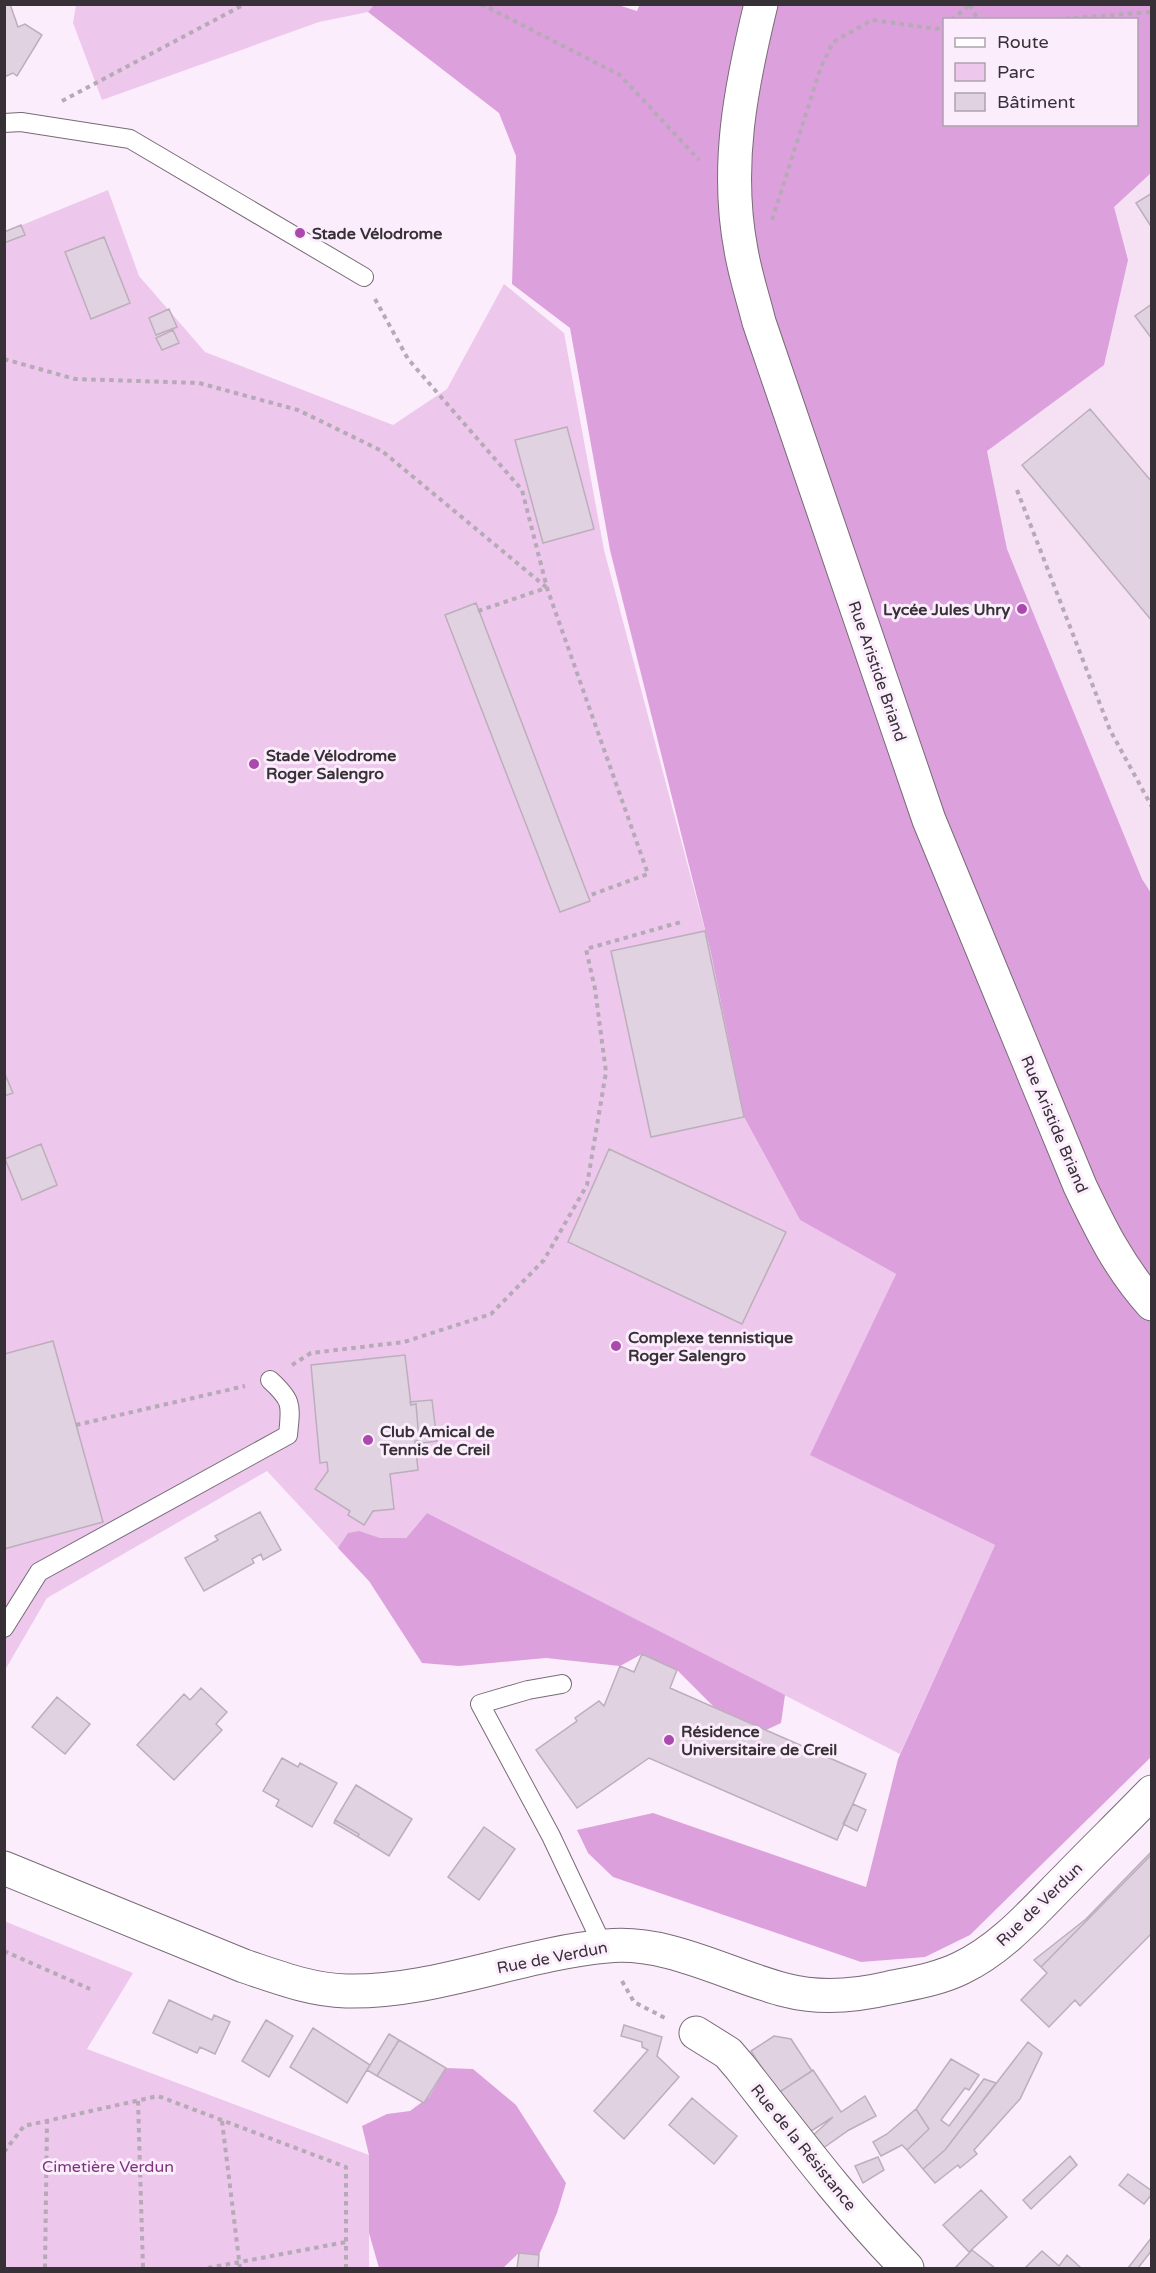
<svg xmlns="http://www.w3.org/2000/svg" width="1156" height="2273" font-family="'Varela Round',sans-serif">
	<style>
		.built { fill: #f5e0f4 }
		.green { fill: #edc7ec }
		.forest { fill: #dca1dc; fill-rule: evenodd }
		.building { fill: #e0d2e0; stroke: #bcaebb; stroke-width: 1.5 }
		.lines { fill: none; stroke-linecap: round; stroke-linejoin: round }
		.lane-casing { stroke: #786b77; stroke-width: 20 }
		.street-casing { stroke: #786b77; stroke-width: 35 }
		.path { stroke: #b5aab5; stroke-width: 4; stroke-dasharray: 4.5 4.5; stroke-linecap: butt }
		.lane { stroke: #fff; stroke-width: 18 }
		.street { stroke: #fff; stroke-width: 33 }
		.poi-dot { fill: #ac49af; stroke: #fbedfb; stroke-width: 2 }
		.labels { text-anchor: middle; stroke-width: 6; stroke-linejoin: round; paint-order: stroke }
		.poi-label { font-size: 16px; font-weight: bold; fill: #373137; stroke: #fbedfb; text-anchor: start }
		.street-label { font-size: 16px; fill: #373137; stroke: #fbedfb }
		.park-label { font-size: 16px; fill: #7a357c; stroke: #fbedfb }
	</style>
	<rect width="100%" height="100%" fill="#fbedfb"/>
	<path class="built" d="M1151,47V1239L835,299L944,124H1136Z"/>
	<path class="green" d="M76,5H375L368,12L319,22L102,100L73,23Z
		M108,190L139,276L205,352L393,425L447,389L504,284L564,333L604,550L711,953L744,1117L800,1220L896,1274L811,1455L995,1545L900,1754L427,1513L369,1581L267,1471L47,1598L5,1670V232Z
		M4,1921L133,1973L87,2049L369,2155V2268H5Z"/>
	<path class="forest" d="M375,4H615L637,11L640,4L1151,5V173L1114,207L1128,260L1104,365L987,451L1007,549L1142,879L1151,893V1757L970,1935L925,1957L861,1962L613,1877L588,1853L577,1830L653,1813L866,1887L898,1759L995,1545L810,1455L896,1274L800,1220L744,1117L711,953L610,550L570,328L512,284L516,156L499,113L368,12ZM944,20H1136V124H944Z
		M427,1513L785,1695L781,1723L766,1730L714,1707L677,1670L642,1654L620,1666L546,1658L459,1666L422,1663L369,1581L338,1548L348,1533L359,1531L380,1538H406Z
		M446,2068L473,2069L516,2105L566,2183L557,2213L539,2255L519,2253L503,2268H379L369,2233V2155L362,2126L387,2114L410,2111L429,2097Z"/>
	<path class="building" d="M4,4H10L18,27L25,24L42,35L17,76L13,73L4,77Z
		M1152,193V228L1136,203Z
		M21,225L25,235L4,243V232Z
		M104,237L130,303L91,319L65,252Z
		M1152,304V339L1135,316Z
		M169,309L177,327L156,335L149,318Z
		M173,330L179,343L162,350L156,338Z
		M1090,409L1152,482V621L1022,465Z
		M567,427L594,529L543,543L515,440Z
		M476,603L590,901L560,912L445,615Z
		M705,931L744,1117L651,1137L611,951Z
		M4,1072L13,1093L4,1096Z
		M41,1144L57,1185L22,1200L5,1159Z
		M609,1149L786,1232L742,1324L568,1242Z
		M53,1341L103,1522L4,1549V1354Z
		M405,1355L411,1405L416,1404L419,1440L415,1441L418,1470L390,1474L394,1509L373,1511L364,1525L348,1515L350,1511L315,1489L328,1471L327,1462L320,1463L311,1365Z
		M432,1400L437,1441L415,1444V1441L419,1440L416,1404L411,1405L410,1402Z
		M260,1512L281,1550L263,1560L261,1554L252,1559L254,1563L204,1591L185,1558L218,1540L215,1536Z
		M642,1654L677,1670L670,1688L866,1774L837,1840L649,1758L577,1808L536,1750L577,1721L575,1718L599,1701L604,1706L620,1666L634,1672Z
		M201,1688L227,1712L216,1724L222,1730L174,1780L137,1745L184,1694L190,1700Z
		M57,1697L90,1724L65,1754L32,1727Z
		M282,1758L298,1767L300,1763L337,1783L312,1827L276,1806L279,1800L263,1791Z
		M356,1785L412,1819L389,1856L358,1837L359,1834L335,1820Z
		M853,1804L866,1810L857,1831L843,1824Z
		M335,1820L359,1834L358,1837L334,1823Z
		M484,1827L515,1849L479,1900L448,1877Z
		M1152,1851V1854L1041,1967L1034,1960L1086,1919Z
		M1152,1854V1933L1080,2006L1075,2000L1049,2027L1021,2000L1047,1973L1041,1967Z
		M169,2000L212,2020L214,2015L230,2022L215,2054L200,2047L197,2053L153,2033Z
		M266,2020L293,2036L269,2077L242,2061Z
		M624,2025L662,2037L657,2056L679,2077L624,2139L594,2111L648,2050L642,2047V2042L621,2036Z
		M313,2028L370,2065L347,2103L290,2067Z
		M389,2034L399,2040L377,2076L367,2070Z
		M774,2036L791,2039L812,2071L778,2093L751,2051Z
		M399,2040L446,2068L424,2103L377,2076Z
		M1028,2042L1042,2053L1020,2099L974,2150L977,2154L960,2168L958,2165L935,2183L923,2169L945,2150Z
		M951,2059L979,2075L969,2090L965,2088L941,2120L949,2126L984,2079L996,2083L945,2150L923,2169L907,2150L929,2129L916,2109Z
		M813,2070L841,2112L865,2096L876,2116L849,2130L819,2151L809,2139L833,2117L805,2135L778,2093Z
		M692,2098L737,2136L714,2164L669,2125Z
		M916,2109L929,2129L907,2150L902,2145L881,2156L873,2142L887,2134Z
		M1070,2156L1077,2165L1031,2209L1023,2200Z
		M878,2157L884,2170L863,2183L855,2166Z
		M1128,2174L1152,2191V2194L1144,2204L1119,2185Z
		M981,2190L1007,2217L969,2252L943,2225Z
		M1152,2237V2250L1138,2268H1128Z
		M972,2250L995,2268H955Z
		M1042,2251L1059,2266L1067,2255L1081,2268H1025Z
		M519,2253L539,2255L538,2268H517Z"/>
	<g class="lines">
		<g class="lane-casing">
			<path id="lane" d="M4,123L21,122L130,139L364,277
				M4,1628L39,1572L288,1435C291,1405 293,1401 270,1380
				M562,1684L528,1690L480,1704L551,1836L603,1946"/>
		</g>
		<g class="street-casing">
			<path id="street" d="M761,4C741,86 725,166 741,250C745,274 753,298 759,322L929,820L1080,1186C1100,1228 1120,1269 1152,1304
				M4,1868L244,1966C277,1977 310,1990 346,1991C434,1993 519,1954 607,1946C668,1940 727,1975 785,1990C819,1999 855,1996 889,1988C913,1983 939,1979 961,1968C1003,1948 1035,1910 1067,1878C1095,1849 1124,1821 1152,1792
				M696,2033L728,2053L740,2067C794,2136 846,2206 907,2268"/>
		</g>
		<path class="path" d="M481,4L620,75L699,160
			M970,5L978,20
			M951,20L971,4
			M1047,20L1152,12
			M62,101L245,4
			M772,220L821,67L833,42L872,20L937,29L944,24
			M375,299L408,359L522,490L547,588L648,874L588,896
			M4,359L75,379L199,383L298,410L382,451L546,587
			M1017,490L1110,730L1152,807
			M478,611L546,588
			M292,1365L311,1353L404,1342L491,1314L544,1260L587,1185L606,1072L595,989L586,949L681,922
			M76,1425L245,1386
			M4,1951L90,1989
			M622,1981L634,2002L667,2019
			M138,2101L143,2268
			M222,2121L240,2268
			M4,2152L24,2126L158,2096L346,2167V2268
			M45,2268L47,2121
			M208,2268L346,2242"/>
		<use href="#lane" class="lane"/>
		<use href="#street" class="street"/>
	</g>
	<g class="poi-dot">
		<circle cx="300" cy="233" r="6"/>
		<circle cx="1022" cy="609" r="6"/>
		<circle cx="254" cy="764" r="6"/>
		<circle cx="616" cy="1346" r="6"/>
		<circle cx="368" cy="1440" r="6"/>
		<circle cx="669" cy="1740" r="6"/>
	</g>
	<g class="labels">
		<g class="poi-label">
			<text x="312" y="239">Stade Vélodrome</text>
			<text x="1010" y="615" text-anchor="end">Lycée Jules Uhry</text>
			<text x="266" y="761">Stade Vélodrome<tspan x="266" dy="18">Roger Salengro</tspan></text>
			<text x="628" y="1343">Complexe tennistique<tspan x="628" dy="18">Roger Salengro</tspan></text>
			<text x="380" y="1437">Club Amical de<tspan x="380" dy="18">Tennis de Creil</tspan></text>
			<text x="681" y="1737">Résidence<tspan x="681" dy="18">Universitaire de Creil</tspan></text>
		</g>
		<g class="street-label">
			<text transform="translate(878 671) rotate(71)" y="6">Rue Aristide Briand</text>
			<text transform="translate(1055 1124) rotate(67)" y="6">Rue Aristide Briand</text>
			<text transform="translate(1039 1904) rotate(-44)" y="6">Rue de Verdun</text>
			<text transform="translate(552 1957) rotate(-11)" y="6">Rue de Verdun</text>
			<text transform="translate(804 2147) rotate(51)" y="6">Rue de la Résistance</text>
		</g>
		<g class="park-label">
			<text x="108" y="2172">Cimetière Verdun</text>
		</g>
	</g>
	<rect width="1156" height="2273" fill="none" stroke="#373137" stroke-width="12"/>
	<rect x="943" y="18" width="195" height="108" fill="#fbedfb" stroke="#ada2ad" stroke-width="1.5"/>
	<rect x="955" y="38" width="30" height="9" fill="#ffffff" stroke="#ada2ad" stroke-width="1.5"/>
	<text x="997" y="48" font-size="18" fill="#373137">Route</text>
	<rect x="955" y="63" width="30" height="18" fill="#edc7ec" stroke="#ada2ad" stroke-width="1.5"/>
	<text x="997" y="78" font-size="18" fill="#373137">Parc</text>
	<rect x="955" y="93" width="30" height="18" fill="#e0d2e0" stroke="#ada2ad" stroke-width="1.5"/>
	<text x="997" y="108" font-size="18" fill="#373137">Bâtiment</text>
</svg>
